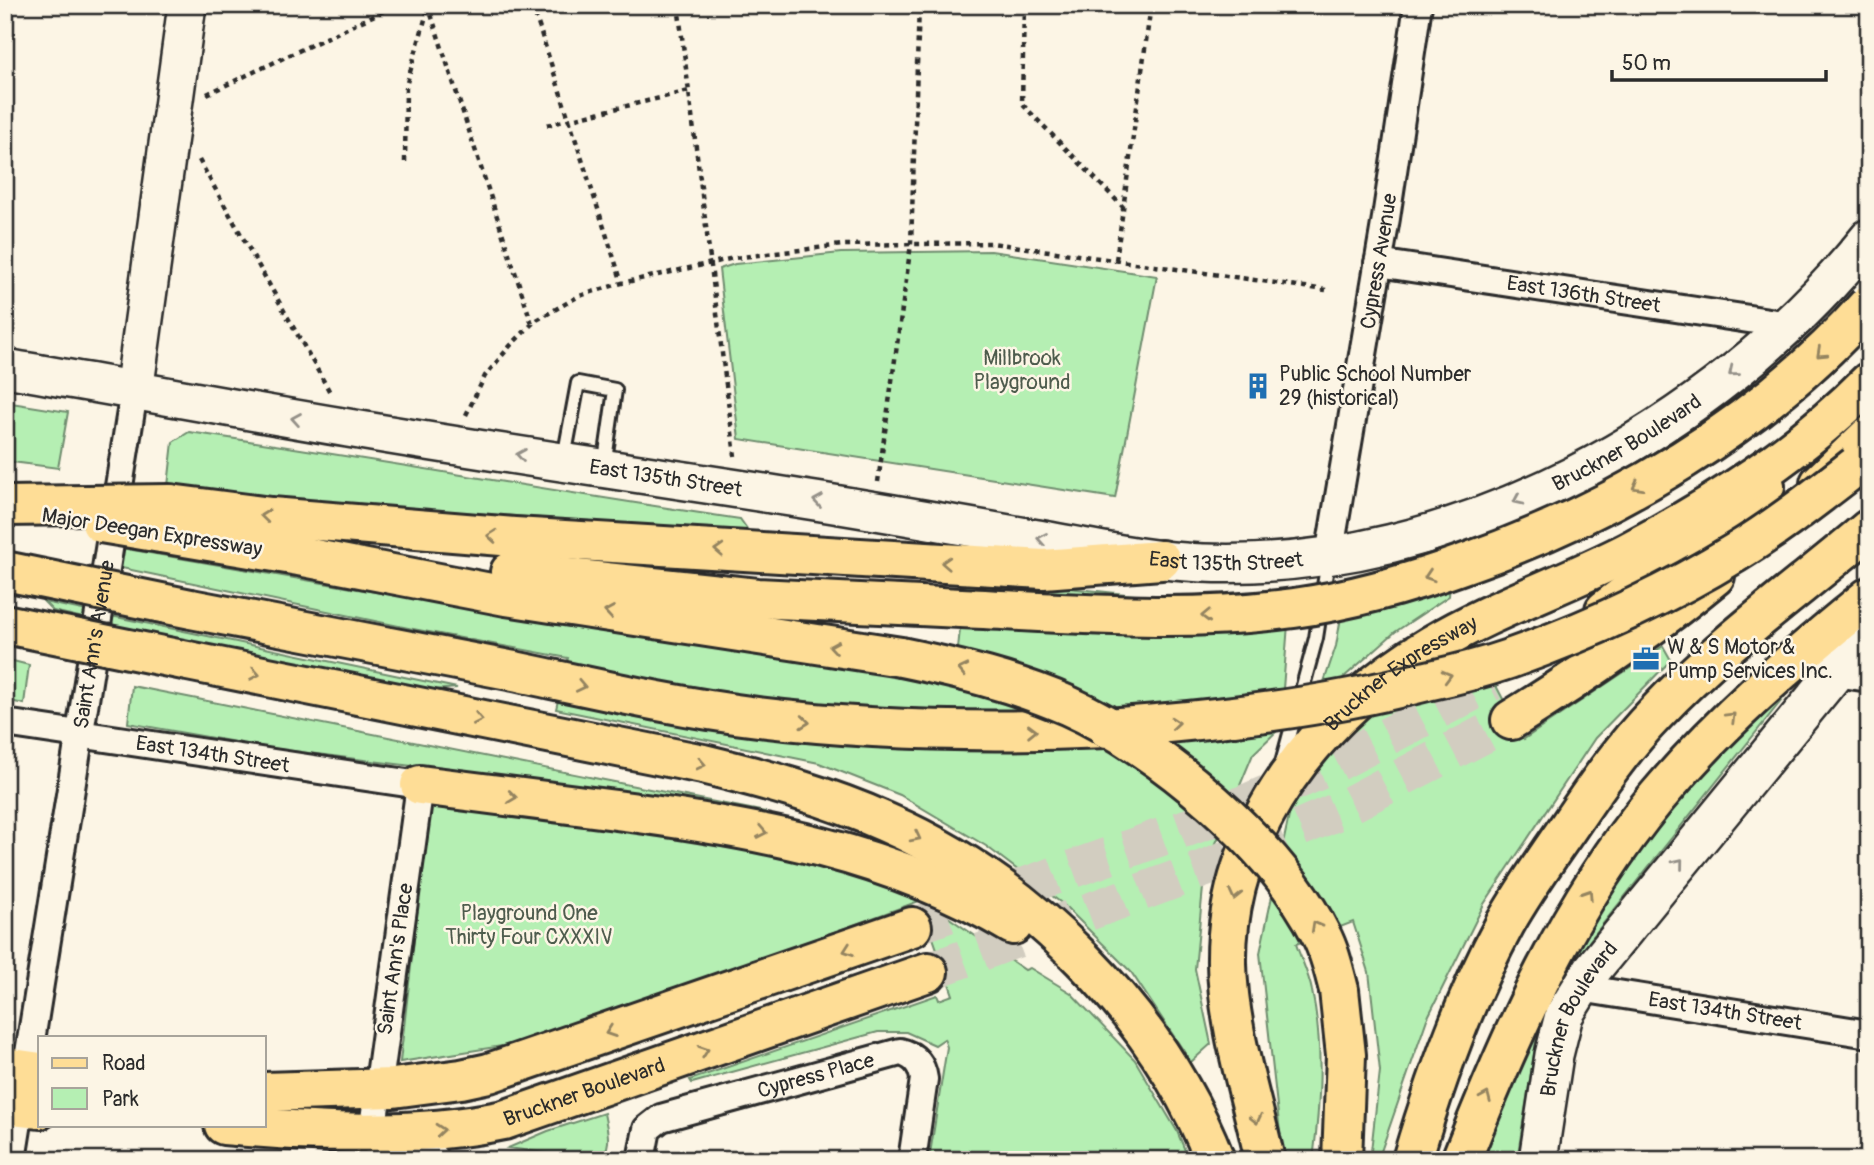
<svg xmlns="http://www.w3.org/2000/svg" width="1874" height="1165" font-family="Pangolin,sans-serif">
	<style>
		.green { fill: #b5efb3; stroke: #708d6f; stroke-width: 2 }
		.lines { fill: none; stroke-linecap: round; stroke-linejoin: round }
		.primary-tunnel { stroke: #d2cdc0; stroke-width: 38; stroke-dasharray: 38 19; stroke-linecap: butt }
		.lane-casing { stroke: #2b2b2b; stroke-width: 18 }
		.street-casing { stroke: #2b2b2b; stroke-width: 32 }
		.secondary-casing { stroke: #2b2b2b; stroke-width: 42 }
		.primary-casing { stroke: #2b2b2b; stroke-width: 44 }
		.highway-casing { stroke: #2b2b2b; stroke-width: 44 }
		.path { stroke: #2b2b2b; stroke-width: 4.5; stroke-dasharray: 5 5; stroke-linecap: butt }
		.lane { stroke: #fcf5e5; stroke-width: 12 }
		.street { stroke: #fcf5e5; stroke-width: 26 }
		.secondary { stroke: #fcf5e5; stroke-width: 37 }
		.primary { stroke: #fedd96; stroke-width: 38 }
		.highway { stroke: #fedd96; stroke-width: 38 }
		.highway-bridge-casing { stroke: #2b2b2b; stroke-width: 44; stroke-linecap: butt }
		.highway-bridge { stroke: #fedd96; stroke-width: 38 }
		.oneway { stroke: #948460 }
		.oneway2 { stroke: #949088 }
		.labels { text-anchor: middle; stroke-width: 5; stroke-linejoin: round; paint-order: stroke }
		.street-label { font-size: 21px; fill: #2b2b2b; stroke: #fcf5e5 }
		.park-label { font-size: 21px; fill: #4e5c4d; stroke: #fcf5e5 }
		.poi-label { font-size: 21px; fill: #2b2b2b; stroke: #fcf5e5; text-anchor: start }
	</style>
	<rect width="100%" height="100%" fill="#fcf5e5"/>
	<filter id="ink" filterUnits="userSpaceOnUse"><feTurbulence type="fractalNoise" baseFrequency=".0143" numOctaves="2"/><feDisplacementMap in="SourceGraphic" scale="14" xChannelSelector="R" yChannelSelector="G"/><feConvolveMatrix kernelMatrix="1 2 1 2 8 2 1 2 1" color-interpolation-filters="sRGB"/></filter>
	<g filter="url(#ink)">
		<path class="green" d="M991,251L1157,276L1115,498L739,439L719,269L735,264L841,253Z
			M5,402L68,412L58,468L5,461Z
			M189,432C373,459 556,492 740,519L750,533L238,496L168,486L173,442Z
			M98,544L381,593L839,666L954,687L960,629L962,577L1289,611L1280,728L1253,754L1214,848L1203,888L1195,969L1211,1044L1191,1062L1131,972L1064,905L986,846L900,795L819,763L556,709L568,658L413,629L93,562Z
			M1450,583L1449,596L1395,632L1318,700L1336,646L1344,600Z
			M44,602L457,688L434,690L208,647L53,611Z
			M1472,640L1524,739L1663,646L1671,660L1595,738L1484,904L1427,1019L1378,1160H1370L1380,1071L1369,972L1353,922L1296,944C1301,959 1309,975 1312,991C1324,1047 1320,1104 1313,1160H1283L1260,953L1290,811L1332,746L1416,665Z
			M5,659L29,665L24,704L5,700Z
			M1805,671L1590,940L1540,1017L1517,1160H1470L1528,1021L1667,793Z
			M132,686L735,806L765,812L771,819L507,778L269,748L128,723Z
			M430,800L788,846L922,900L534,1041L400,1062Z
			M929,904L1025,970L1030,968L1071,993L1135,1060L1177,1131L1189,1160H929L947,1047L944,1039L935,1045L906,1032H878L692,1083L690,1080L937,995L939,1000L953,995L925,915Z
			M604,1113C607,1130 614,1148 598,1160L508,1148L548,1131Z"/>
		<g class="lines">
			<path class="primary-tunnel" d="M912,927L1203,822L1328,767L1492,682
				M928,972L1211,866L1336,812L1511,720"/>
			<g class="lane-casing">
				<path id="lane" d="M564,458L578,383L615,390L604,467
					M1282,763L1316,638L1328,560"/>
			</g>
			<g class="street-casing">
				<g id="street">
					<path id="s1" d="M1378,263L1788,325"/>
					<path id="s2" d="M1329,556L1386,218L1418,5"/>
					<path d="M1835,673L1869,678"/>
					<path id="s3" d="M5,723L420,785L372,1134"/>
					<path id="s4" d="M1580,988L1869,1034"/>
					<path id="s5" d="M12,1160L134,392"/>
					<path id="s6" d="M641,1160L647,1129L661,1118L900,1052C915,1055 922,1065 924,1079L912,1160"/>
				</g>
			</g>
			<g class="secondary-casing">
				<g id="secondary">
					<path id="s7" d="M5,368C120,387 234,409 348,428C489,452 630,472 771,494C856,507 941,522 1026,537C1085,547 1144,561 1203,563C1453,573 1715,430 1869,238"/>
					<path d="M134,392L187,5"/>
					<path d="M372,1134L429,1160"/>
					<path id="s8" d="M1538,1160L1554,1055L1564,1015L1592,970L1835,673L1869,637"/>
				</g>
			</g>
			<g class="primary-casing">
				<g id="primary">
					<path d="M1820,483L1869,436"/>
					<path d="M1605,610L1707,533L1765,486"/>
					<path d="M1511,720C1582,676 1650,630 1715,576"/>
					<path d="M5,1067L40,1072"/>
					<path d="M264,1092L393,1088L461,1079L489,1073L912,927"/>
					<path d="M5,1105L40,1109"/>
					<path id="s9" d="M224,1125C318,1133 411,1139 504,1120L928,972"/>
				</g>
			</g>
			<g class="highway-casing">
				<g id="highway">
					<path d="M170,504L271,517L514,537L1043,569L1161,560"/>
					<path d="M161,533L299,556L506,596L901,657"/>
					<path d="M510,572L757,598L961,608"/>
					<path d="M191,609C299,630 406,650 514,671C595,688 676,707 758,717C874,731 990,733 1107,728"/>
					<path d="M188,661L703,764C765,779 827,796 885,822C1029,884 1158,1014 1215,1160"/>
					<path d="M420,785C486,793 551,802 616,810C754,828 892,852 1013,925"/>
					<path d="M1339,990L1346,1055L1342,1160"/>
					<path id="s10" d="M1265,1160C1251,1095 1228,1029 1227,963C1225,828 1321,710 1432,645C1494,608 1564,585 1628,552C1715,506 1800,452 1869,382"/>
					<path d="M1412,1160C1436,1078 1465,998 1505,924C1524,890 1547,858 1569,826C1596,786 1623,747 1656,713C1721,644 1797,590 1869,529"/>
					<path d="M1461,1160C1512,1032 1568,904 1657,797C1720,722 1793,659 1869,597"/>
				</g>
			</g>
			<path class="path" d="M428,5L532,324
				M532,5L622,283
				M678,5L735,456
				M1024,5L1022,104L1123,207
				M207,94L396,5
				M547,125L689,91
				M199,160L331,394
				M405,162L406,86L428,9
				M1116,260L1151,5
				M466,415L485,376L510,346L535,321L579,296L622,283L734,258L842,245L992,243L1326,290
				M878,482L911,244L919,5"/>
			<use href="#lane" class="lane"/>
			<use href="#street" class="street"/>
			<use href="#secondary" class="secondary"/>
			<use href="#primary" class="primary"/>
			<use href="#highway" class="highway"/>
			<g class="highway-bridge-casing">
				<path id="highway-bridge" d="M5,506L170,504
					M101,523L161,533
					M5,571L191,609
					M961,608C1072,613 1183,623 1294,608C1352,600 1408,584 1463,564C1615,511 1761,426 1869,304
					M5,624L188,661
					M901,657C959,669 1015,682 1069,706C1160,747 1276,845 1321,935C1330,952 1334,971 1339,990
					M1107,728C1215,720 1322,708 1427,681C1455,675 1483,668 1509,659C1587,631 1665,596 1735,553C1778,527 1817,496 1856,466"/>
			</g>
			<use href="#highway-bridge" class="highway-bridge"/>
		</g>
		<defs><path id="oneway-chevron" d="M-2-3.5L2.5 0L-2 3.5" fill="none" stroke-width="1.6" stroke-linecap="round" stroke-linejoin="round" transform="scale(1.75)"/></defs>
		<g class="oneway">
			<use href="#oneway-chevron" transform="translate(1821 353) rotate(137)"/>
			<use href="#oneway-chevron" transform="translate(1637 486) rotate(151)"/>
			<use href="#oneway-chevron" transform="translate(265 516) rotate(-174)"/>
			<use href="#oneway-chevron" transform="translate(492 536) rotate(-175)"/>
			<use href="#oneway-chevron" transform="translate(719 550) rotate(-177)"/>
			<use href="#oneway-chevron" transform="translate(946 563) rotate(-177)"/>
			<use href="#oneway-chevron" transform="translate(1429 576) rotate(162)"/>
			<use href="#oneway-chevron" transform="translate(609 612) rotate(-171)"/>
			<use href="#oneway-chevron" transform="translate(1206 616) rotate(178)"/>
			<use href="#oneway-chevron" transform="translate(834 647) rotate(-171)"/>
			<use href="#oneway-chevron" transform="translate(963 670) rotate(-167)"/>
			<use href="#oneway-chevron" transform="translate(255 674) rotate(11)"/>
			<use href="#oneway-chevron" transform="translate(1447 676) rotate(-15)"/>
			<use href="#oneway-chevron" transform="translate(581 686) rotate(12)"/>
			<use href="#oneway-chevron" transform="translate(1731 717) rotate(-44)"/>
			<use href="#oneway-chevron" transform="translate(478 719) rotate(11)"/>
			<use href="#oneway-chevron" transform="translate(805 722) rotate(6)"/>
			<use href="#oneway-chevron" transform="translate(1175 723) rotate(-5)"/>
			<use href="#oneway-chevron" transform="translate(1032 731) rotate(-1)"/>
			<use href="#oneway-chevron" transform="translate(701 764) rotate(12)"/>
			<use href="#oneway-chevron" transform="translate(512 797) rotate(7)"/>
			<use href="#oneway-chevron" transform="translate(762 832) rotate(11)"/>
			<use href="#oneway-chevron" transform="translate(916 837) rotate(27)"/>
			<use href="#oneway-chevron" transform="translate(1588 894) rotate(-57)"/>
			<use href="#oneway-chevron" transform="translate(1235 895) rotate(103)"/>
			<use href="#oneway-chevron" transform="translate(1316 926) rotate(-119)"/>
			<use href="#oneway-chevron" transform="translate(848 950) rotate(161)"/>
			<use href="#oneway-chevron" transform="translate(610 1032) rotate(161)"/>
			<use href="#oneway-chevron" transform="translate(704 1051) rotate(-19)"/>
			<use href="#oneway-chevron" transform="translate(1486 1097) rotate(-67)"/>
			<use href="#oneway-chevron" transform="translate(1256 1119) rotate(77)"/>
			<use href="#oneway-chevron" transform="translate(440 1130) rotate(-5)"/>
		</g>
		<g class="oneway2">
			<use href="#oneway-chevron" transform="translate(1733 372) rotate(141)"/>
			<use href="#oneway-chevron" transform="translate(296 419) rotate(-170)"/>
			<use href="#oneway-chevron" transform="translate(521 455) rotate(-171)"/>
			<use href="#oneway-chevron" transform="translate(1518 500) rotate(156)"/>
			<use href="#oneway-chevron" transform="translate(818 501) rotate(-171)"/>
			<use href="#oneway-chevron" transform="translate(1042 539) rotate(-170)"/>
			<use href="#oneway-chevron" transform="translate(1679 863) rotate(-51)"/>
		</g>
	</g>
	<defs>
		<g id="building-bare" transform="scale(2.1)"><path d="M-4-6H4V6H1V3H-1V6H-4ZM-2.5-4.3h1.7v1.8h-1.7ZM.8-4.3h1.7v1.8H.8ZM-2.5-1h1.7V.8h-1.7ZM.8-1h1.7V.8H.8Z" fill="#1f6fb2" stroke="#fcf5e5" stroke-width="2.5" paint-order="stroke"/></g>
		<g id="office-bare" transform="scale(2.1)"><path d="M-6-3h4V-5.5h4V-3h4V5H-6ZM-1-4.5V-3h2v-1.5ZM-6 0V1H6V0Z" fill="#1f6fb2" stroke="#fcf5e5" stroke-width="2.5" paint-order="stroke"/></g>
	</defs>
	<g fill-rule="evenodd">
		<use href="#building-bare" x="1258" y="386"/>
		<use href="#office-bare" x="1646" y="659"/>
	</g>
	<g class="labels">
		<g class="street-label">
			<text dy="7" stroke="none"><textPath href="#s2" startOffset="299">Cypress Avenue</textPath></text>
			<text dy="7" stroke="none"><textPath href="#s1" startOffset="208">East 136th Street</textPath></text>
			<text dy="7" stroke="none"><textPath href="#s7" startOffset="1661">Bruckner Boulevard</textPath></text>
			<text dy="7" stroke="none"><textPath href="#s7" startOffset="670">East 135th Street</textPath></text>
			<text transform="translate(152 532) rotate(9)" y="7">Major Deegan Expressway</text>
			<text dy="7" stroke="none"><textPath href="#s7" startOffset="1237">East 135th Street</textPath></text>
			<text dy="7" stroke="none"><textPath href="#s5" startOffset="522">Saint Ann's Avenue</textPath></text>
			<text dy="7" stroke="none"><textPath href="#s10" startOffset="555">Bruckner Expressway</textPath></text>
			<text dy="7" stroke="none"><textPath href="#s3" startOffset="210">East 134th Street</textPath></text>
			<text transform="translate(395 959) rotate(-82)" y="7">Saint Ann's Place</text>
			<text dy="7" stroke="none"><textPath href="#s4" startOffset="147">East 134th Street</textPath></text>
			<text dy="7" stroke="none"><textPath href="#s8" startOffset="149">Bruckner Boulevard</textPath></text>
			<text dy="7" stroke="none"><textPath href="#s6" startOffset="210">Cypress Place</textPath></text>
			<text dy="7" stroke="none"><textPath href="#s9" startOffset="366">Bruckner Boulevard</textPath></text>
		</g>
		<g class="park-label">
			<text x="1022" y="365">Millbrook<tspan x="1022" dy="24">Playground</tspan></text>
			<text x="529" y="920">Playground One<tspan x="529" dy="24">Thirty Four CXXXIV</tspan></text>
		</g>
		<g class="poi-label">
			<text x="1279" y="381">Public School Number<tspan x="1279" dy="24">29 (historical)</tspan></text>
			<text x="1667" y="654">W &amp; S Motor &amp;<tspan x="1667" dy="24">Pump Services Inc.</tspan></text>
		</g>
	</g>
	<rect width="1874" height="1165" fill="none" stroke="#fcf5e5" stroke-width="28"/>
	<rect x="14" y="14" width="1846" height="1137" fill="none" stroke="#2b2b2b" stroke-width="2.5" filter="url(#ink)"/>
	<rect x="38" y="1036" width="228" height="91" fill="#fcf5e5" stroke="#a8a49b" stroke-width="2"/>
	<rect x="52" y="1058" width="35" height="10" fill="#fedd96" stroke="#a8a49b" stroke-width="2"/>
	<text x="102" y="1070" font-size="21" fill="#2b2b2b">Road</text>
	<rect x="52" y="1088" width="35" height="21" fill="#b5efb3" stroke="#a8a49b" stroke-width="2"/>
	<text x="102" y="1106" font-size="21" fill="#2b2b2b">Park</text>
	<path d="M1612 70v10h214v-10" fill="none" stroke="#2b2b2b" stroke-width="3.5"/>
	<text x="1622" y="70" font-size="21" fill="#2b2b2b" stroke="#fcf5e5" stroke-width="5" paint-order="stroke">50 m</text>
</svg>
